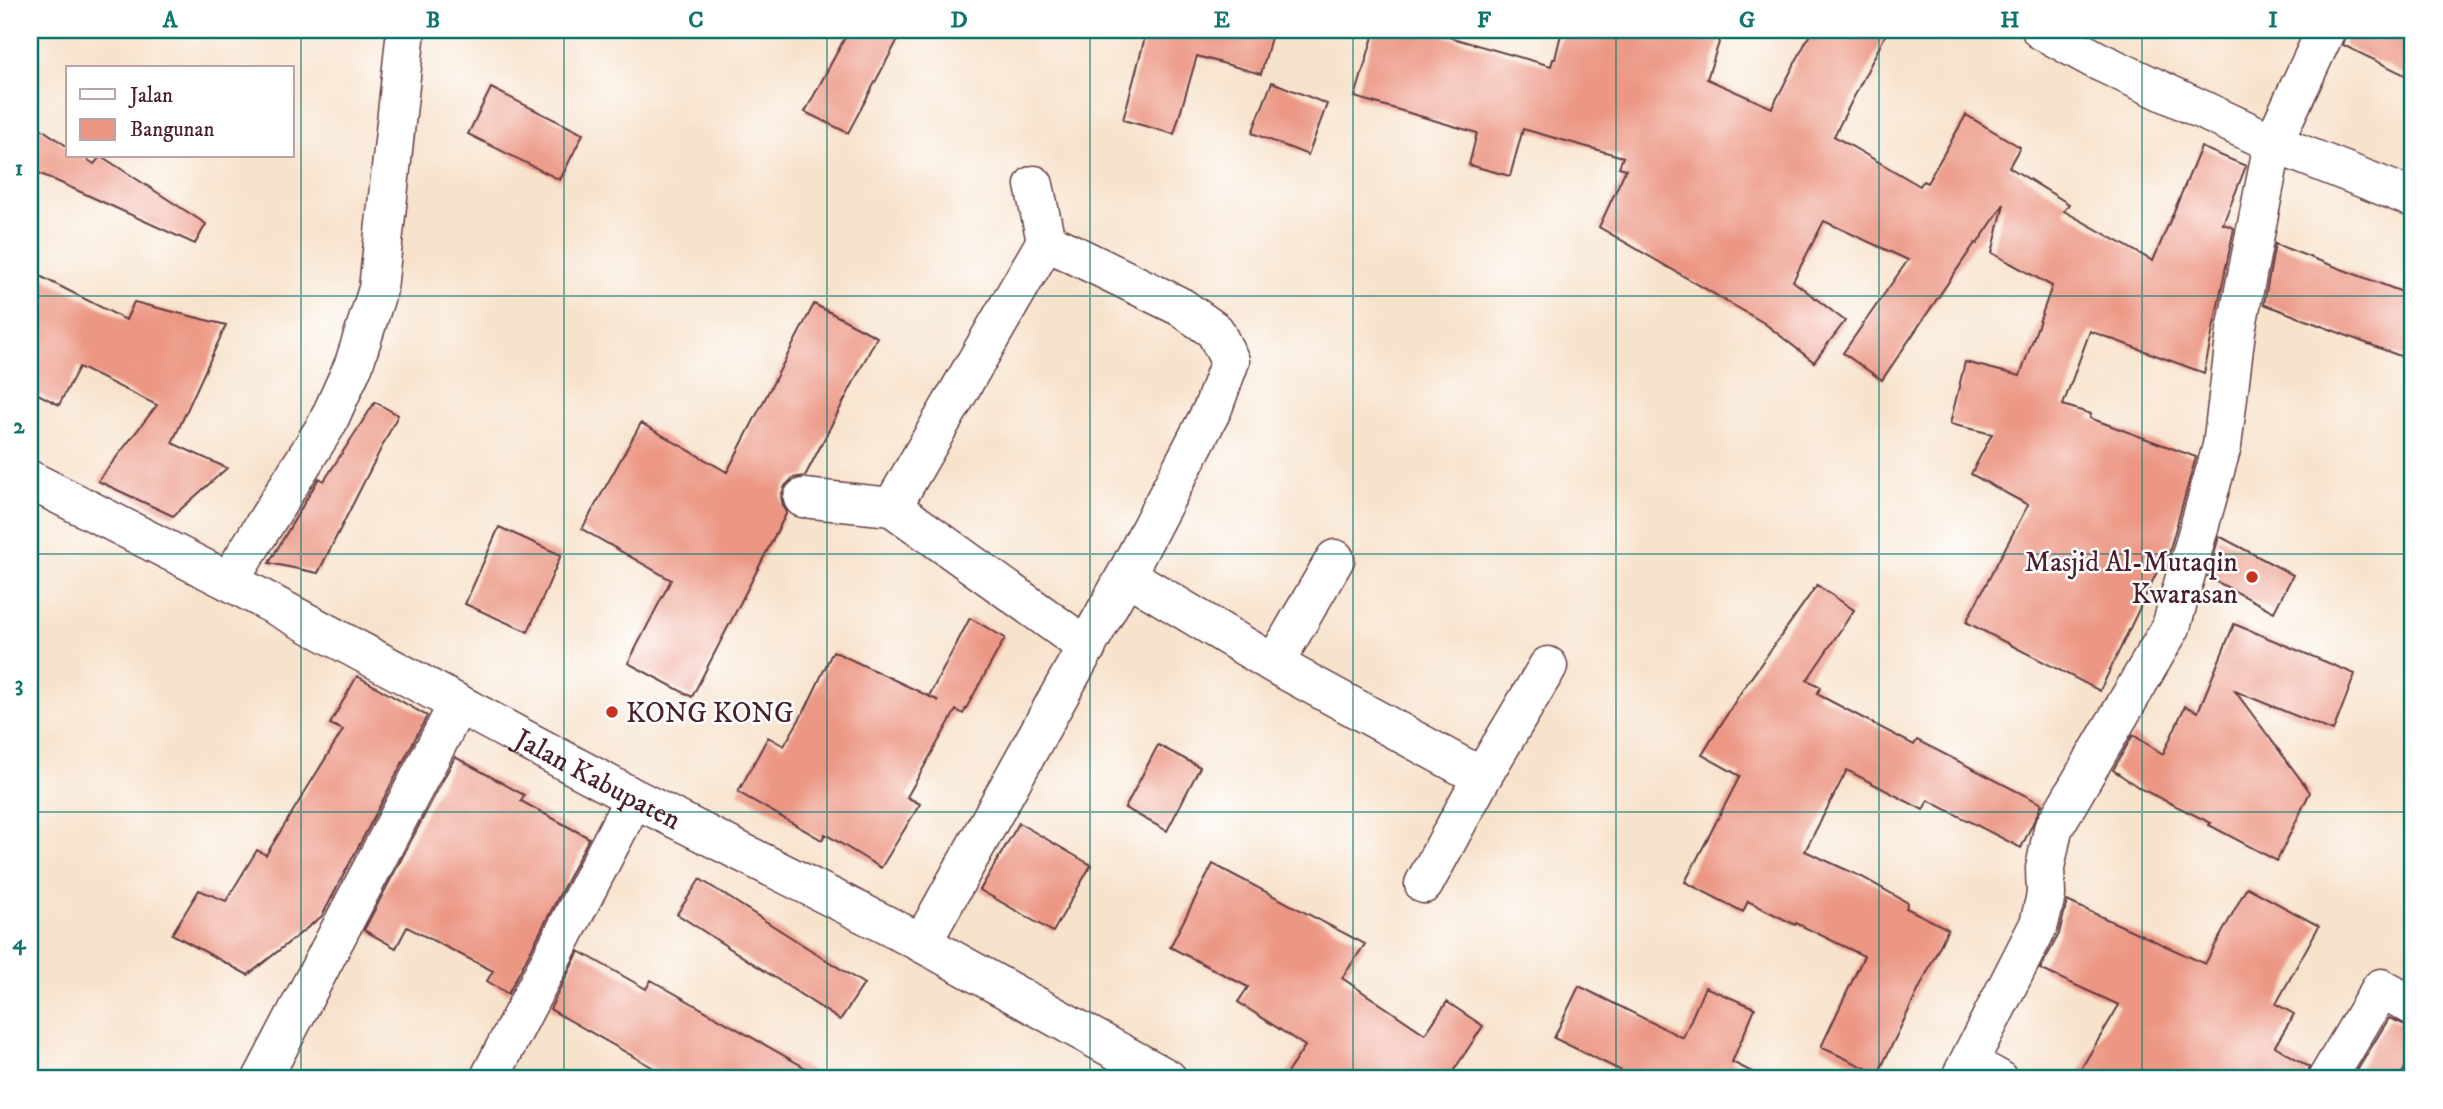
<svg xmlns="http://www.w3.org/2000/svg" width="2443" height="1109" font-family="'IM FELL DW Pica',serif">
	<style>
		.building { fill: #ec9784 }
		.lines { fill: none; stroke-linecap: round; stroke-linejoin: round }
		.street-casing { stroke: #643c43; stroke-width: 41 }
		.secondary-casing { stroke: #643c43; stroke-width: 41 }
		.street { stroke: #fff; stroke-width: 38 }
		.secondary { stroke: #fff; stroke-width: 38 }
		.grid { fill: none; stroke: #0f766e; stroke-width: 2; stroke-opacity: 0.55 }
		.poi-dot { fill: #c8321e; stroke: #fff; stroke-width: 2.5 }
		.labels { text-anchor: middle; stroke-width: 5; stroke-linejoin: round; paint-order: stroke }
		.poi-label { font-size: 28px; fill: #4a1f2b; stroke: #fff; text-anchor: end }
		.street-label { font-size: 28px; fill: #4a1f2b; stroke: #fff }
		.neatline { fill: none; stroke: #0f766e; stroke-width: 2.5 }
		.grid-label { font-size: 23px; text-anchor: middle; font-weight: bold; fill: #0f766e }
	</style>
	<rect width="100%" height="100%" fill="#fff"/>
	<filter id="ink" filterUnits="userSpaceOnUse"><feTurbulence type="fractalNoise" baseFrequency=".0143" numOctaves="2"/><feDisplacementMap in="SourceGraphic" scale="14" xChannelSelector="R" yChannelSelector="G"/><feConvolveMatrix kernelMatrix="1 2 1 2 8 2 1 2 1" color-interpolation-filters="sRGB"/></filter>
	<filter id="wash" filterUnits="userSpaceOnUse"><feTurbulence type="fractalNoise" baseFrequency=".00686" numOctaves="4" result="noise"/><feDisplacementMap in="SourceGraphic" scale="28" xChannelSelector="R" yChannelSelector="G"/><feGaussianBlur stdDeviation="1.57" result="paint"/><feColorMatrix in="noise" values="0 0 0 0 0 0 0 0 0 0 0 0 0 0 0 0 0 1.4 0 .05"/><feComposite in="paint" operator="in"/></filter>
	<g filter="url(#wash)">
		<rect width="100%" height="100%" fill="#f7e2cb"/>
		<g id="blocks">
			<path class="building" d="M849,30H903L848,133L805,112Z
				M1145,30H1273L1261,74L1197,56L1174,134L1123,120L1144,41Z
				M1375,30H1424L1551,66L1553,59H1555L1562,30H1723L1707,79L1772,108L1812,30H1888L1834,136L1920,186L1923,181L1927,183L1966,115L2020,147L2009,167L2069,204L2064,211L2153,261L2201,147L2246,166L2223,224L2234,228L2204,373L2090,331L2063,405L2091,414L2090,418L2196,457L2168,556L2165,555L2100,691L1966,622L2028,505L1971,474L1992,434L1950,424L1965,362L2020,376L2052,286L1992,253L2004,204L1977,244L1975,243L1882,380L1843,353L1908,260L1824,221L1793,281L1845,321L1814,362L1764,323L1599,227L1626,169L1619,167L1623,157L1523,129L1510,176L1469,165L1477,133L1355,97Z
				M2348,30H2413V79L2343,45Z
				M1272,82L1327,104L1308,155L1252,133Z
				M491,88L583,134L560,180L468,134Z
				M30,121L68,147V156H82L94,164L101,156L206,224L195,244L30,169Z
				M2275,244L2413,296V361L2264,304Z
				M30,271L126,320L134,302L226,325L172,443L227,468L173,516L98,481L157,405L79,367L59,405L30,390Z
				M814,304L877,337L805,476L793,478L785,486L781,496L783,506L787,512L692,697L628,663L671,580L582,529L641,423L727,472Z
				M375,402L398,415L318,573L269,563L319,478L324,481Z
				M499,527L561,555L528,632L465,604Z
				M2219,536L2293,575L2274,612L2208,577Z
				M1817,585L1854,610L1807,680L1821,687L1817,694L1914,745L1917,740L2042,804L2021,848L1928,800L1923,810L1847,770L1805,851L1862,877L1908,903L1906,908L1948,929L1878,1074L1821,1047L1864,956L1796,923L1795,925L1748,901L1743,912L1685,882L1740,776L1702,755L1741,692Z
				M970,618L1005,638L963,714L956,710L907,797L920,804L881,868L825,834L822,840L738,792L768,737L784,746L807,706L833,651L939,701L929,696Z
				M2234,624L2355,674L2333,731L2235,691L2310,792L2277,861L2209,825L2211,823L2141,789L2113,770L2133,735L2163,754L2185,706L2198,712Z
				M357,676L427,716L322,916L248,975L172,934L199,890L226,901L257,850L266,855L343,730L330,724Z
				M1158,745L1200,767L1167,831L1125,808Z
				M455,757L524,795L521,801L589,838L508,994L487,981L493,971L407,927L396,948L364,930Z
				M1019,823L1091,865L1053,932L980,890Z
				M1213,864L1365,944L1342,978L1425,1034L1447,1002L1483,1026L1448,1079H1283L1305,1046L1238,1002L1248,987L1170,947Z
				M700,879L864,984L840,1020L677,914Z
				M2247,887L2319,926L2276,1004L2294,1014L2275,1046L2309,1067L2305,1079H2075L2119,1005L2040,969L2059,934L2067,901L2205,964Z
				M579,951L646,989L651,980L825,1079H673L550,1009Z
				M1579,986L1683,1038L1705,987L1755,1008L1732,1062L1766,1079H1638L1554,1038Z
				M2389,1018L2413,1028V1053L2399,1079H2352Z"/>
		</g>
	</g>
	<g filter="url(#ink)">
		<use href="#blocks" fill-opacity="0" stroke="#643c43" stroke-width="2"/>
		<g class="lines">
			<g class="street-casing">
				<path id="street" d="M2041,30L2096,60L2273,143L2413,198
					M1034,185L1046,241L892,507L1087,647
					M803,498L892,507
					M1126,575L1274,664L1482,777L1424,884
					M229,581L327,424L354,364L378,289L406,30
					M1274,664L1335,559
					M1482,777L1548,666
					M922,943L1126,575L1213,408L1230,361L1215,331L1181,307L1046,241
					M1969,1063L1998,1079
					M262,1079L458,704
					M489,1079L634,798
					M1960,1079L2039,924L2046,895L2045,868L2053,829L2171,627L2222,446L2236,331L2273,143L2326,30
					M2327,1079L2381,988L2413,1006"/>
			</g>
			<g class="secondary-casing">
				<g id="secondary">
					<path id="s1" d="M30,480L229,581L634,798L922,943L1168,1079"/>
				</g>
			</g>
			<use href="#street" class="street"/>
			<use href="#secondary" class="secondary"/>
		</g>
	</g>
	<path class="grid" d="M301,30V1079M564,30V1079M827,30V1079M1090,30V1079M1353,30V1079M1616,30V1079M1879,30V1079M2142,30V1079M30,296H2413M30,554H2413M30,812H2413"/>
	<g class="poi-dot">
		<circle cx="2252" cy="577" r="7"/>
		<circle cx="612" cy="712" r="7"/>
	</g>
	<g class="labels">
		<g class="poi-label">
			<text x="2238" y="571">Masjid Al-Mutaqin<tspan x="2238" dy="32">Kwarasan</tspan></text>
			<text x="626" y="722" text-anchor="start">KONG KONG</text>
		</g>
		<g class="street-label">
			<text dy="10" stroke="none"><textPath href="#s1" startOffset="642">Jalan Kabupaten</textPath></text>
		</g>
	</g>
	<rect width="2443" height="1109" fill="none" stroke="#fff" stroke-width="77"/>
	<rect x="66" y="66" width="228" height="91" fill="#ffffff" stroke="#b7a5aa" stroke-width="2"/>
	<rect x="80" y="89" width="35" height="10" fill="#ffffff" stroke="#b7a5aa" stroke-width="2"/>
	<text x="130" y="102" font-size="21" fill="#4a1f2b">Jalan</text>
	<rect x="80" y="119" width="35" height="21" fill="#ec9784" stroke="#b7a5aa" stroke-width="2"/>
	<text x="130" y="136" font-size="21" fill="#4a1f2b">Bangunan</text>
	<rect x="38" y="38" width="2366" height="1032" class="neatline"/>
	<g class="grid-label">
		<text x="170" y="27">A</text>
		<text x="433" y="27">B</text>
		<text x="696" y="27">C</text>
		<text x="959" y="27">D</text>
		<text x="1222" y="27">E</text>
		<text x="1484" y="27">F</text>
		<text x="1747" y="27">G</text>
		<text x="2010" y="27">H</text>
		<text x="2273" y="27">I</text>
		<text x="19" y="175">1</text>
		<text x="19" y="433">2</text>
		<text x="19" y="691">3</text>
		<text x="19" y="949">4</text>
	</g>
</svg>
